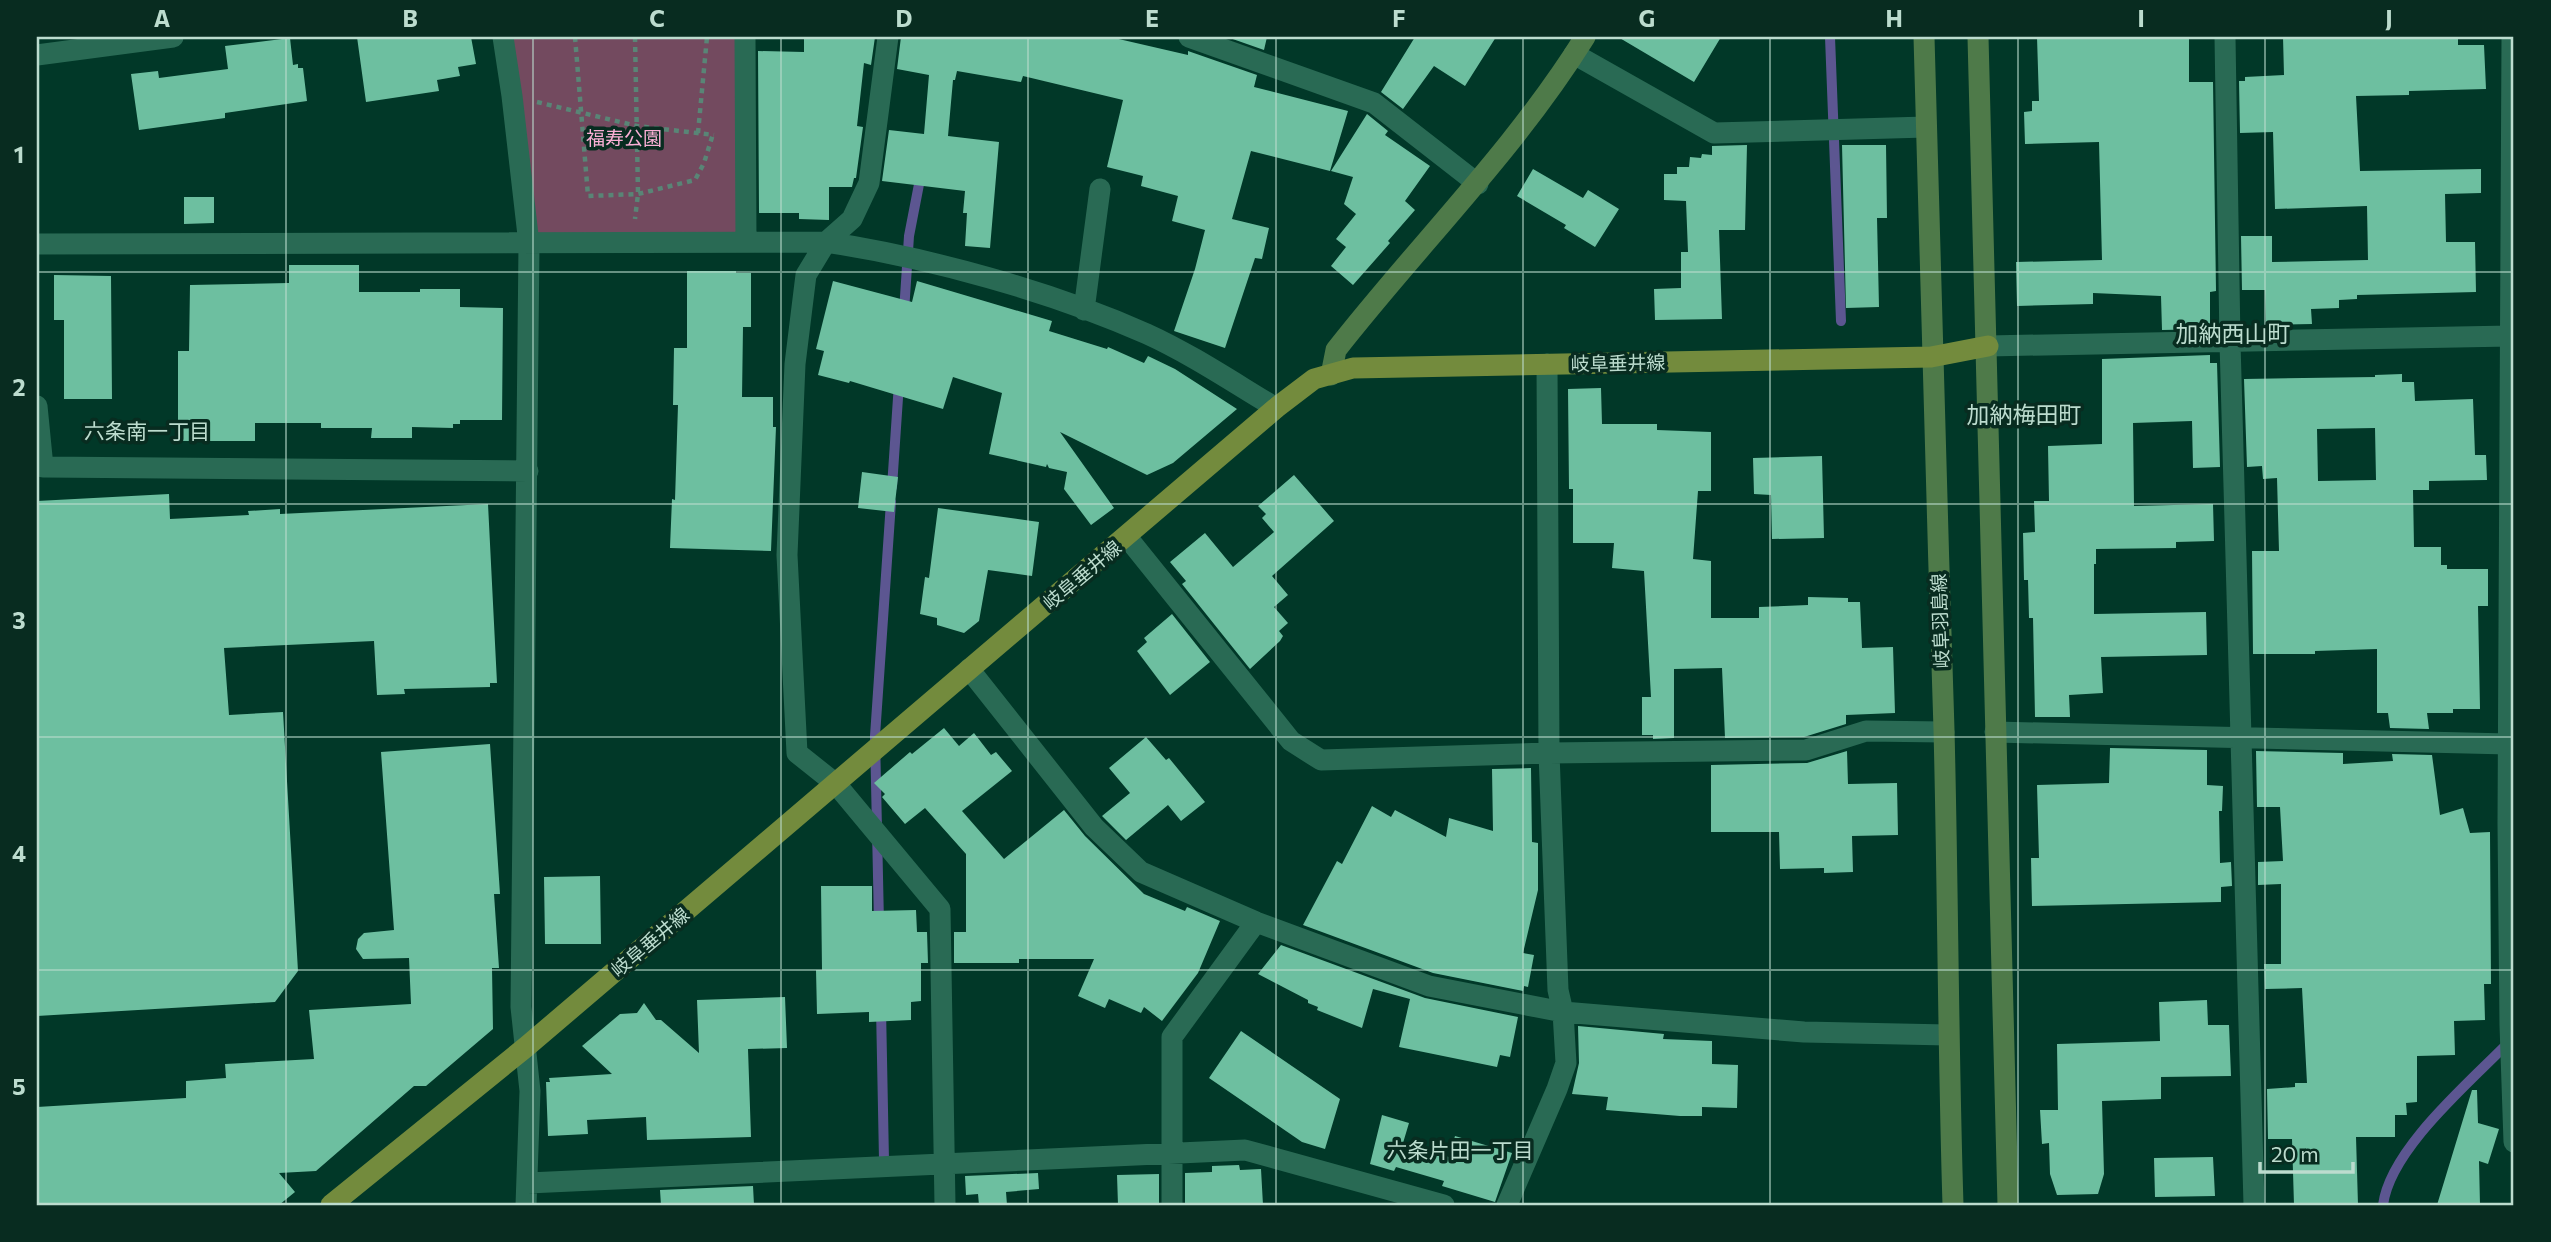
<svg xmlns="http://www.w3.org/2000/svg" width="2551" height="1242" font-family="Commissioner,'Noto Sans JP',sans-serif">
	<style>
		.green { fill: #734a5f }
		.lines { fill: none; stroke-linecap: round; stroke-linejoin: round }
		.stream { stroke: #5c5691; stroke-width: 10 }
		.building { fill: #6dbfa0; fill-rule: evenodd }
		.path { stroke: #598576; stroke-width: 4.5; stroke-dasharray: 5 5; stroke-linecap: butt }
		.street { stroke: #296a54; stroke-width: 21 }
		.secondary { stroke: #4e7a49; stroke-width: 21 }
		.primary { stroke: #738b3d; stroke-width: 21 }
		.grid { fill: none; stroke: #bcdcce; stroke-width: 2; stroke-opacity: 0.55 }
		.labels { text-anchor: middle; stroke-width: 7; stroke-linejoin: round; paint-order: stroke }
		.park-label { font-size: 19px; fill: #faafd5; stroke: #082c20 }
		.street-label { font-size: 19px; fill: #bcdcce; stroke: #082c20 }
		.neighbourhood-label { font-size: 21px; fill: #bcdcce; stroke: #082c20 }
		.quarter-label { font-size: 23px; fill: #bcdcce; stroke: #082c20 }
		.neatline { fill: none; stroke: #bcdcce; stroke-width: 2.5 }
		.grid-label { font-size: 23px; text-anchor: middle; font-weight: bold; fill: #bcdcce }
	</style>
	<rect width="100%" height="100%" fill="#013828"/>
	<path class="green" d="M507,37H740L741,236L532,239Z"/>
	<g class="lines">
		<path class="stream" d="M1830,37L1841,321
			M904,312L909,236L921,174
			M892,487L899,383
			M879,923L875,736L891,502
			M881,1008L884,1160
			M2383,1205C2390,1149 2470,1082 2509,1042"/>
	</g>
	<path class="building" d="M357,37H471L476,64L458,67L460,76L437,80L439,91L366,102Z
		M804,37H875L871,65L864,63L857,126L863,127L856,178H854L852,187H829V220L799,219V213H759L758,51L804,52Z
		M901,37H1110L1188,55V51L1257,75L1254,87L1348,111L1330,171L1251,151L1232,219L1269,228L1262,259L1255,258L1225,348L1174,331L1195,269L1205,230L1172,221L1178,196L1141,186L1143,176L1107,167L1123,100L1023,76L1021,82L957,71L955,80H953L948,136L999,142L990,248L965,246L967,213H963L965,191L882,181L889,130L924,134L929,75L897,69Z
		M1227,37H1267L1264,50Z
		M1415,37H1496L1465,86L1434,66L1403,109L1381,92Z
		M1618,37H1721L1694,82Z
		M2037,37H2189V82H2213L2216,291L2210,292V329L2162,330L2161,296L2093,293V304L2017,306L2016,262L2102,260L2099,142L2025,144L2024,112L2032,111V101H2039Z
		M2283,37H2458V45H2484L2486,89L2409,91V95L2356,96L2360,171L2481,169V193L2445,194L2446,242H2475L2476,292L2357,295V299L2339,300V308L2311,309L2312,324L2266,325L2265,290H2242L2241,236H2272V262L2368,260L2367,206L2275,209L2273,132L2240,133L2239,81H2245V77L2284,75Z
		M290,38L293,65L298,64V68H303L307,101L225,113V118L139,130L131,74L158,71L159,78L228,69L225,46Z
		M1367,114L1388,131L1385,135L1430,166L1405,201L1415,210L1388,241L1390,243L1353,285L1331,266L1346,247L1336,239L1356,214L1344,204L1353,177L1331,171Z
		M1747,145L1745,230H1719L1722,319L1655,320L1654,289L1681,288V252H1688L1686,201L1664,200V174H1677V167H1689L1690,157L1701,158L1702,154L1712,155V146Z
		M1842,145H1886L1887,218H1877L1879,307L1846,308Z
		M1533,169L1583,198L1588,190L1619,209L1595,247L1564,228L1566,225L1517,196Z
		M184,197H214V223L184,224Z
		M289,265H359V292H420V289H460V307L503,308L502,420H460V424H453V428L412,427V438H371L372,428H321V423H255V441H178V351H189L190,285L289,283Z
		M687,271H736V273H751V327H743L742,397H773V427H776L771,551L670,548L672,499L675,500L678,405H673L674,348H687Z
		M54,275L111,276L112,399H64V320H54Z
		M833,281L912,302L917,281L1052,321L1049,331L1107,349L1108,347L1144,363L1148,356L1175,369L1237,409L1173,463L1147,475L1060,432L1114,508L1091,525L1064,489L1067,472L1049,468L1047,464L1046,467L989,454L1002,393L953,377L943,409L850,381L849,383L818,375L824,351L816,349Z
		M2210,355V363H2217L2220,467L2193,468L2192,421L2133,423L2134,506L2213,504L2214,541L2176,542V548L2096,549V564H2094V614L2206,612L2207,655L2101,657L2103,693L2069,695L2070,717H2035L2033,618H2029L2028,580H2024L2023,533L2035,532L2034,501H2049L2048,446L2102,444V359Z
		M2402,374V382H2414L2415,401L2473,399L2475,455H2486L2487,480L2429,481V490H2413L2414,547H2441V565H2447V569H2488V606H2478L2480,709H2453V713H2427L2429,729L2390,728L2388,713H2377V649L2315,651V654H2253L2252,551H2279L2277,478L2263,479L2262,466L2247,467L2244,379L2375,377V375ZM2375,428L2376,480L2318,481L2317,429Z
		M1601,388L1602,424H1657V430L1711,432V491H1698L1693,559L1711,561V618H1759V607L1808,605V597L1848,598V602H1860L1862,648L1893,647L1895,713L1846,715V724L1804,737L1725,738L1722,668L1674,669V738L1653,739V735H1642V697H1651L1644,571L1612,568L1614,543H1573V489H1569L1568,389Z
		M1822,456L1824,538L1772,539L1771,495L1754,494L1753,458Z
		M862,472L898,477L894,512L858,508Z
		M1294,475L1334,521L1272,576L1288,595L1274,607L1288,623L1279,631L1283,636L1280,641L1250,669L1182,584L1186,581L1170,562L1205,533L1233,567L1274,532L1262,518L1266,514L1258,506Z
		M169,494L170,519L249,515L248,511L280,509V514L488,504L497,683H490V687L404,689L405,694L377,695L374,641L224,648L229,715L283,712L298,971L275,1002L37,1016V501Z
		M938,508L1039,522L1032,576L988,570L979,621L964,633L937,625V618L920,614L925,577L929,578Z
		M1172,614L1210,662L1170,695L1137,651L1147,642L1144,638Z
		M944,728L959,746L974,733L991,755L996,752L1012,771L962,811L1004,859L1064,810L1085,836L1144,894L1185,911L1187,907L1220,921L1198,973L1162,1021L1144,1007L1141,1013L1109,999L1105,1008L1078,996L1094,959H1019V963H954V932H966V854L925,808L905,824L882,797L885,794L874,783L910,752L912,754Z
		M1146,737L1166,760L1169,758L1205,802L1181,821L1168,805L1126,840L1102,816L1130,793L1109,768Z
		M490,744L500,894H494L499,968H492L493,1029L426,1086H414L316,1171L279,1173L295,1192L279,1205H37V1107L186,1098V1081L226,1078L225,1064L314,1059L309,1010L411,1004L409,958L363,959L356,949L358,939L364,933L394,930L381,752Z
		M2110,748L2207,750V785L2223,786L2222,811H2219L2220,863L2231,862L2232,886L2221,887V902L2032,906L2031,858H2039L2037,785L2109,783Z
		M1847,751L1848,784L1897,783L1898,835L1852,836L1853,872L1824,873V868L1780,869L1779,832H1711V765L1807,763Z
		M2256,751L2343,753V764L2393,761L2392,754L2432,755L2440,815L2463,808L2470,833L2490,832L2491,984H2484L2485,1020L2454,1021L2455,1055L2417,1056V1102L2406,1103L2407,1115H2395V1137H2356L2358,1205H2294L2292,1139H2268L2267,1089L2295,1087V1083H2307L2302,988L2265,989L2264,964H2281V884L2258,885V862L2283,861L2280,807H2257Z
		M1531,768L1532,842L1538,843V890L1523,953L1534,955L1528,987L1524,986L1523,991L1433,973L1303,925L1337,861L1342,864L1372,806L1391,817L1395,810L1446,837L1449,818L1493,831L1492,769Z
		M600,876L601,944H545L544,877Z
		M821,886H872V911L916,910L917,932H927L928,963H921V1001L911,1002V1020L869,1022V1012L817,1014L816,970H822Z
		M1281,945L1425,998L1518,1017L1510,1057L1500,1055L1497,1067L1399,1047L1410,999L1373,989L1362,1028L1317,1010L1318,1007L1308,1003V1000L1258,974Z
		M785,997L787,1048L748,1049L751,1137L647,1140L646,1117L587,1120L588,1134L548,1136L546,1082H550L549,1078L612,1074L582,1046L620,1014L637,1013L644,1003L656,1020H661L699,1053L697,1000Z
		M2207,1000L2208,1025H2229L2231,1076L2161,1077V1099L2102,1101L2104,1174L2098,1194L2057,1195L2050,1174L2049,1143L2042,1144L2040,1110H2058L2057,1044L2160,1041L2159,1002Z
		M1578,1026L1664,1034L1663,1039L1712,1041V1064L1738,1065L1737,1108L1702,1107V1116H1680L1606,1110L1608,1097L1572,1094L1579,1063Z
		M1241,1031L1340,1099L1325,1149L1302,1142L1209,1078Z
		M2472,1090H2477L2478,1123L2499,1129L2488,1164L2479,1161L2480,1205H2437Z
		M1382,1115L1409,1123L1403,1143L1449,1157L1455,1136L1512,1153L1495,1202L1442,1186L1444,1181L1396,1167L1394,1171L1370,1164Z
		M2213,1157L2215,1196L2155,1197L2154,1158Z
		M1239,1165L1240,1170L1261,1169L1263,1205H1185V1173L1212,1172V1166Z
		M1038,1173L1039,1189L1006,1192L1007,1205H979L978,1194L966,1195L965,1176Z
		M1159,1174V1205H1118L1117,1175Z
		M753,1186L754,1205H661L660,1190Z"/>
	<g class="lines">
		<path class="path" d="M575,37L588,196L638,194L695,180L704,163L713,134
			M635,37L638,194L635,219
			M537,102L637,126L714,135
			M698,133L707,37"/>
		<path class="street" d="M503,37L512,96L529,244L521,1007L530,1091L526,1205
			M745,37L746,242
			M888,37L869,183L852,219L826,242L806,275L795,364L787,555L797,753L836,784L940,909L945,1205
			M1189,37L1374,103L1478,184
			M2225,37L2230,342L2254,1205
			M2512,37L2508,823L2510,1025L2514,1142
			M1574,54L1714,133L1926,127
			M37,55L173,37
			M37,244L826,242C930,258 1050,291 1147,334C1191,354 1234,383 1276,408
			M1084,310L1100,189
			M1988,346L2510,336
			M37,406L43,467L528,471
			M1127,537L1291,741L1321,760L1549,753L1806,750L1866,731L1944,732
			M969,669L1094,827L1141,872L1256,922L1429,986L1563,1012L1804,1032L1948,1035
			M1995,732L2509,744
			M528,1183L1245,1150L1444,1205
			M1172,1205V1037L1256,922
			M1507,1205L1557,1089L1566,1063L1563,1012L1558,990L1549,753L1547,364"/>
		<path class="secondary" d="M1924,37C1929,268 1937,499 1944,730C1948,888 1948,1047 1953,1205
			M1978,37L2008,1205
			M1331,375L1336,350C1418,245 1514,151 1585,37"/>
		<path class="primary" d="M331,1205L526,1047L1276,408L1314,379L1353,368L1931,357L1988,346"/>
	</g>
	<path class="grid" d="M286,37V1205M533,37V1205M781,37V1205M1028,37V1205M1276,37V1205M1523,37V1205M1770,37V1205M2018,37V1205M2265,37V1205M37,272H2514M37,504H2514M37,737H2514M37,970H2514"/>
	<g class="labels">
		<g class="park-label">
			<text x="624" y="145">福寿公園</text>
		</g>
		<g class="street-label">
			<text transform="translate(1618 363) rotate(-1)" y="7">岐阜垂井線</text>
			<text transform="translate(1082 575) rotate(-40)" y="7">岐阜垂井線</text>
			<text transform="translate(1940 621) rotate(-92)" y="7">岐阜羽島線</text>
			<text transform="translate(650 942) rotate(-40)" y="7">岐阜垂井線</text>
		</g>
		<g class="neighbourhood-label">
			<text x="147" y="439">六条南一丁目</text>
			<text x="1460" y="1158">六条片田一丁目</text>
		</g>
		<g class="quarter-label">
			<text x="2233" y="342">加納西山町</text>
			<text x="2024" y="423">加納梅田町</text>
		</g>
	</g>
	<rect width="2551" height="1242" fill="none" stroke="#082c20" stroke-width="77"/>
	<path d="M2260 1162v10h93v-10" fill="none" stroke="#bcdcce" stroke-width="3.5"/>
	<text x="2271" y="1162" font-size="21" fill="#bcdcce" stroke="#082c20" stroke-width="5" paint-order="stroke">20 m</text>
	<rect x="38" y="38" width="2474" height="1166" class="neatline"/>
	<g class="grid-label">
		<text x="162" y="27">A</text>
		<text x="410" y="27">B</text>
		<text x="657" y="27">C</text>
		<text x="904" y="27">D</text>
		<text x="1152" y="27">E</text>
		<text x="1399" y="27">F</text>
		<text x="1647" y="27">G</text>
		<text x="1894" y="27">H</text>
		<text x="2141" y="27">I</text>
		<text x="2389" y="27">J</text>
		<text x="19" y="163">1</text>
		<text x="19" y="396">2</text>
		<text x="19" y="629">3</text>
		<text x="19" y="862">4</text>
		<text x="19" y="1095">5</text>
	</g>
</svg>
